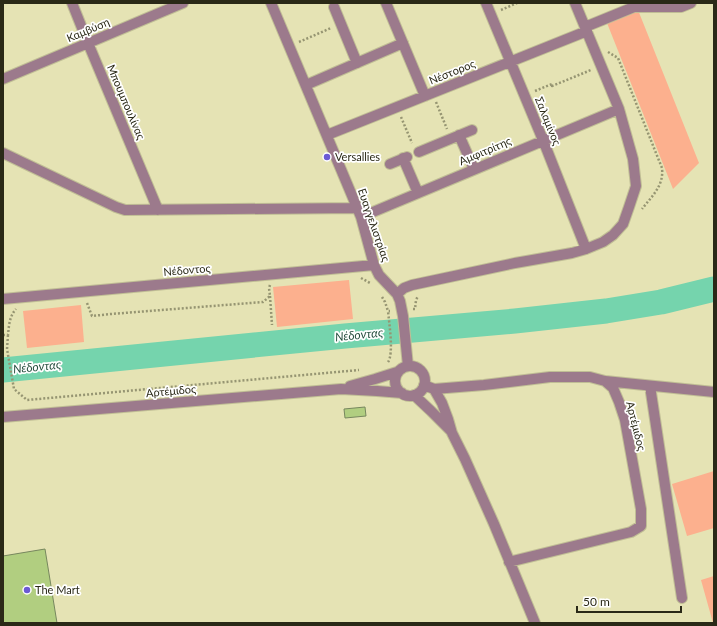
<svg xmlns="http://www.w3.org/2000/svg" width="717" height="626" font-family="Lato,sans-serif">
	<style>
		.green { fill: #fcb08e }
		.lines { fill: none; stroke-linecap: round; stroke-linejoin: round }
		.river { stroke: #75d4ad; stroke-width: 25 }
		.building { fill: #b1ce80; stroke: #77875e }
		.minor-casing { stroke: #c0be95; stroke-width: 12 }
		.path { stroke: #969572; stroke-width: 2.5; stroke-dasharray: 2 2; stroke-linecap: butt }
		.minor { stroke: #9c7a8c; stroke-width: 10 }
		.poi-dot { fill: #6b5ad4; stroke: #fff; stroke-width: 1.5 }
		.labels { text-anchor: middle; stroke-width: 3.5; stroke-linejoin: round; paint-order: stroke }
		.street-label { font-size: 11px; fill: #2a2917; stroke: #fff }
		.poi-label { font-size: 11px; fill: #2a2917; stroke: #fff; text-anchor: start }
		.water-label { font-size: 12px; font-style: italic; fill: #244d3d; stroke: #fff }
	</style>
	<rect width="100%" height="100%" fill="#e5e3b4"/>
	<path class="green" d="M638,10L699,163L673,189L607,23Z
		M349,280L353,319L277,327L273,287Z
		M81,305L84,342L27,348L23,311Z
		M714,471V528L687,536L672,484Z
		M714,576V623H713L701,580Z"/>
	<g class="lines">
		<path class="river" d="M3,370L345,336L515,321L606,311L661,302L714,289"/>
	</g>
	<path class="building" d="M365,407L366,416L345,418L344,409Z
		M45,549L57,623H3V556Z"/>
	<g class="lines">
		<g class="minor-casing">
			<path id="minor" d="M72,3L88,43L158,210
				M271,3L361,217L374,265L379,275L397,294L400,301L403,316L408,366
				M386,3L425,96
				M486,3L543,140L586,249
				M334,7L357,63
				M585,27L634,7H681L691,3
				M3,79L183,3
				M306,85L403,43
				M327,135L587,31
				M459,135L474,169
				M419,152L472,130
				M3,153L116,207L125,210L357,208
				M403,158L418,193
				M390,164L407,157
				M361,217L619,109
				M397,294L404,288L412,285L515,263L572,253L586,249L603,242L613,235L623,224L629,207L636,186L633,159L619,109L575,3
				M3,299L374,265
				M395 381a15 15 0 1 1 30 0a15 15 0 1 1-30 0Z
				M605,381L714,392
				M424,385L434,389L484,385L550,377H590L605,381L613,388L619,402L625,420L641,509V526L631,532L509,562
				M350,386L375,379L397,372
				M650,386L682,598
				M434,389L442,403L448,419L452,433L465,459L494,524L535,623
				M414,395L431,411L451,431
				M3,417L341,389L377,391L402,393"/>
		</g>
		<path class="path" d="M501,10L517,3
			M299,42L331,28
			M608,52L618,58L662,168C664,186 652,196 642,209
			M535,91L552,84V86L591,70
			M436,102L447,129
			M401,117L412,143
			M361,278L370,283
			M270,296L272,325
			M382,297L385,302L388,311H390
			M87,303L92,316L111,314L263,302L270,296L269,288L270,285
			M413,309H415L416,300L418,296
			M3,335H8C9,326 9,317 16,309
			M8,335L7,349L14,389L27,400L359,370
			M388,362C394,354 389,322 388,311"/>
		<use href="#minor" class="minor"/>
	</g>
	<g class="poi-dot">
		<circle cx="327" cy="157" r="4"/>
		<circle cx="27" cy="590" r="4"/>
	</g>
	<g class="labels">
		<g class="street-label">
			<text transform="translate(88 30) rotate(-23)" y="4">Καμβύση</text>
			<text transform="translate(452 72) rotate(-22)" y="4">Νέστορος</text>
			<text transform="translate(126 102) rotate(67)" y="4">Μπουμπουλίνας</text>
			<text transform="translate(548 121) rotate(68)" y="4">Σαλαμίνος</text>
			<text transform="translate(485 151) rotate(-23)" y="4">Αμφιτρίτης</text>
			<text transform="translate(374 225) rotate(71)" y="4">Ευαγγελιστρίας</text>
			<text transform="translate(187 270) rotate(-5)" y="4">Νέδοντος</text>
			<text transform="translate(171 391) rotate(-5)" y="4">Αρτέμιδος</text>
			<text transform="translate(636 426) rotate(76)" y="4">Αρτέμιδος</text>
		</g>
		<g class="poi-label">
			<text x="335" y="161">Versallies</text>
			<text x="35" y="594">The Mart</text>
		</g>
		<g class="water-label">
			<text transform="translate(359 335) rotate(-6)" y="4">Νέδoντας</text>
			<text transform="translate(37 367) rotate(-6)" y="4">Νέδoντας</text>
		</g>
	</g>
	<rect width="717" height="626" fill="none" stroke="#2a2917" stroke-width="8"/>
	<path d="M577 606v6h104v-6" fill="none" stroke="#2a2917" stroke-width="2"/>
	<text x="583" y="606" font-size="12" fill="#2a2917" stroke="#ffffff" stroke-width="3" paint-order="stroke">50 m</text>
</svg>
